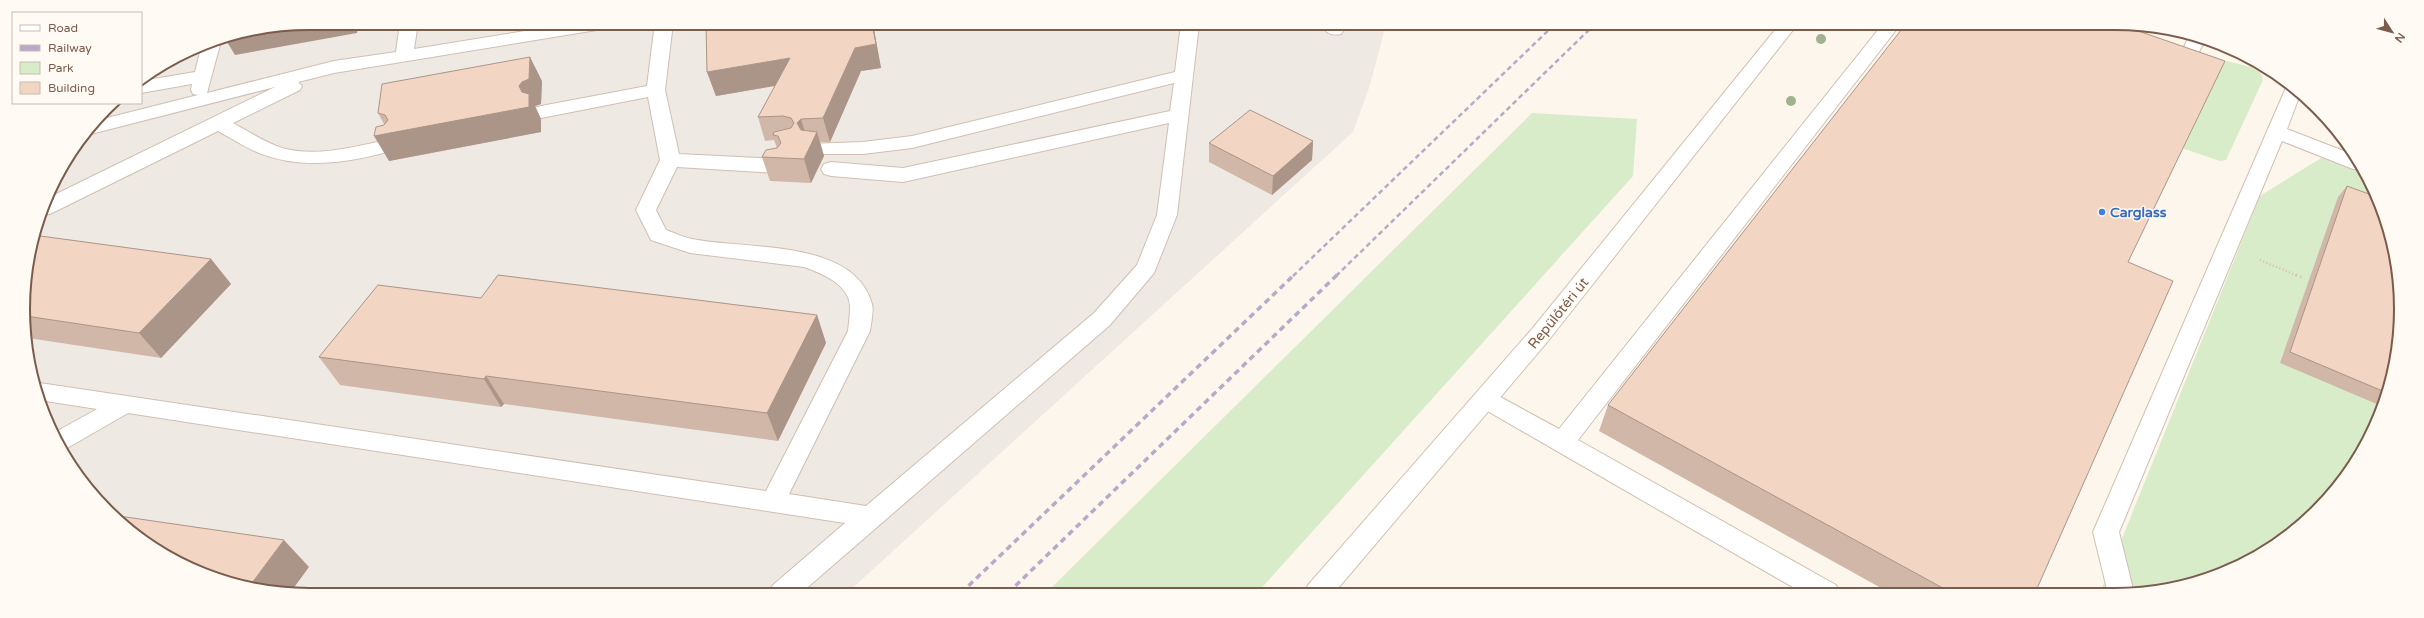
<svg xmlns="http://www.w3.org/2000/svg" width="2424" height="618" font-family="'Varela Round',sans-serif">
	<style>
		.industrial { fill: #efe9e4 }
		.green { fill: #d8ecc9 }
		.lines { fill: none; stroke-linecap: round; stroke-linejoin: round }
		.lane-casing { stroke: #d1beb0; stroke-width: 2 }
		.secondary-casing { stroke: #d6c0b0; stroke-width: 2 }
		.path-far1 { stroke: #d9b8a5; stroke-width: 2; stroke-dasharray: 1 2.5; stroke-linecap: butt }
		.path { stroke: #d9b8a5; stroke-width: 2.5; stroke-dasharray: 1 3.5; stroke-linecap: butt }
		.lane { fill: #fff; fill-rule: evenodd }
		.secondary { fill: #fff; fill-rule: evenodd }
		.rail-far1 { stroke: #b9a8c9; stroke-width: 2.5; stroke-dasharray: 5 3.5; stroke-linecap: butt }
		.rail { stroke: #b9a8c9; stroke-width: 3.5; stroke-dasharray: 6 4.5; stroke-linecap: butt }
		.tree { fill: #a0b28e }
		.wall { fill: #d1b7a8 }
		.shaded-wall { fill: #aa9588 }
		.building { fill: #f3d5c3; stroke: #aa9588 }
		.shop-dot { fill: #3f7fe0; stroke: #fffaf3; stroke-width: 1.5 }
		.labels { text-anchor: middle; stroke-width: 3; stroke-linejoin: round; paint-order: stroke }
		.shop-label { font-size: 14px; font-weight: bold; fill: #366cbe; stroke: #fffaf3; text-anchor: start }
		.street-label { font-size: 14px; fill: #7a5c4d; stroke: #fffaf3 }
		.rim { fill: none; stroke: #7a5c4d; stroke-width: 2 }
	</style>
	<rect width="100%" height="100%" fill="#fdf6ec"/>
	<path class="industrial" d="M309,23L1386,24L1370,85L1353,132L847,593H271L217,580L166,557L121,524L82,483L53,436L33,383L24,290L33,235L53,182L82,135L112,103H141V81L200,45L253,28Z"/>
	<path class="green" d="M2227,61L2251,67L2261,73L2263,80L2226,160L2220,161L2182,148L2217,63Z
		M1532,113L1637,119L1633,176L1257,593H1046Z
		M2347,142L2372,183L2391,235L2399,347L2371,436L2317,511L2241,566L2152,593H2100L2260,196Z"/>
	<g class="lines">
		<g class="lane-casing">
			<path id="lane" d="M400,23H418L414,49L574,23H618L615,27L609,28L334,73L298,82L302,86L300,90L233,123C249,132 265,142 282,148C317,158 357,146 391,139L398,141L401,145L398,149C352,162 305,171 259,153C244,147 231,138 218,131L50,214L40,215L46,199L275,87L87,135L83,134L95,121L198,95L193,94L191,90L192,84L141,93V81L195,72L202,44L219,39L221,41L207,93L334,61L396,52Z
				M655,23H673L665,90L679,154L777,159L784,161L787,166L784,171L777,173L677,167L656,210L666,230C675,233 683,237 692,239C745,250 854,238 872,304C874,311 871,323 870,331L789,494L866,506L1094,313L1137,265L1157,215L1169,123L903,182L831,176L824,174L821,169L824,164L831,162L903,168L1170,111L1174,83L912,148L863,154H815L808,152L805,148L808,144L863,142L912,136L1175,72L1181,24H1199L1177,215L1154,273L1110,325L801,593H769L773,585L845,523L128,413L62,451L52,434L97,409L39,400L33,382L766,491L848,331C849,323 850,314 850,306C849,284 821,273 804,267L690,253L651,240L636,210L660,160L648,97L541,118L534,116L532,112L534,108L541,106L647,86Z
				M1320,24H1339L1344,30L1341,34C1331,36 1326,33 1320,24Z
				M1882,25H1900L1578,440L1836,585L1840,593H1803L1477,405L1473,399L1477,393L1485,390L1493,393L1559,429Z
				M2190,34L2207,38L2227,47L2220,49L2203,44L2188,74H2176L2173,70Z
				M2288,83L2301,92L2287,129L2354,155L2363,170L2353,169L2282,141L2119,532L2134,593H2108L2093,532Z"/>
		</g>
		<g class="secondary-casing">
			<path id="secondary" d="M1779,25H1797L1548,341L1334,593H1304L1308,585L1532,329Z"/>
		</g>
		<path class="path-far1" d="M1686,25L1704,30L1731,25
			M2260,260L2298,276"/>
		<path class="path" d="M2296,275L2302,277"/>
		<use href="#lane" class="lane"/>
		<use href="#secondary" class="secondary"/>
		<path class="rail-far1" d="M1293,276L1554,25
			M1336,276L1594,25"/>
		<path class="rail" d="M961,593L1294,275
			M1008,593L1337,275"/>
	</g>
	<g class="tree">
		<circle cx="1821" cy="39" r="5"/>
		<circle cx="1791" cy="101" r="5"/>
	</g>
	<path class="wall" d="M706,24H873L881,68L861,71L830,142H820L824,156L811,183L770,181L762,157L777,148L774,140L765,141L758,117L775,86L716,96L707,72Z
		M542,81L541,104L535,106L541,119V132L389,161L384,125V124L378,113Z
		M1313,141L1312,160L1272,195L1209,162V143Z
		M2347,186L2399,347L2381,403L2379,405L2280,363L2338,197Z
		M211,259L231,284L161,358L28,338L24,290Z
		M2128,262L2035,593H1890L1599,431L1608,405Z
		M481,298L817,315L826,343L778,441L504,404L501,407L340,385L319,357Z"/>
	<path class="shaded-wall" d="M309,23H358L357,33L235,55L224,37L253,28Z
		M872,24H873L881,68L861,71L830,142L823,118L855,48Z
		M530,57L542,81L541,104L535,106L541,119V132L389,161L374,136L519,86Z
		M790,58L797,82L716,96L707,72Z
		M801,119L808,142L797,123Z
		M817,132L824,156L811,183L804,159Z
		M1313,141L1312,160L1272,195L1273,176Z
		M211,259L231,284L161,358L139,333Z
		M817,315L826,343L778,441L767,413Z
		M486,376L504,404L501,407L484,379Z
		M284,540L309,567L290,593H271L249,587Z"/>
	<path class="building" d="M706,24H872L876,44L855,48L823,118L801,119L797,123L801,130L817,132L804,159L762,157L766,150L777,148L781,143L778,136L773,135L774,132L791,128L794,123L791,118L783,116L758,117L790,58L707,72Z
		M1905,25H2121L2225,61L2128,262L2173,281L2035,593H1952L1608,405Z
		M530,57L529,79L522,82L519,86L522,92L529,94V107L374,136L376,127L384,125L388,120L385,115L378,113L382,84Z
		M1250,110L1313,141L1273,176L1209,143Z
		M2347,186L2377,197L2391,235L2400,291L2399,347L2385,392L2290,352Z
		M33,235L211,259L139,333L26,316L24,290Z
		M498,275L817,315L767,413L486,376L484,379L319,357L378,285L481,298Z
		M112,515L284,540L249,587L217,580L166,557L121,524Z"/>
	<circle class="shop-dot" cx="2102" cy="212" r="4"/>
	<g class="labels">
		<g class="shop-label">
			<text x="2110" y="217">Carglass</text>
		</g>
		<g class="street-label">
			<text transform="translate(1558 313) rotate(-51)" y="5">Repülőtéri út</text>
		</g>
	</g>
	<path d="M0 0H2424V618H0ZM309 30H2115A279 279 0 0 1 2394 309V309A279 279 0 0 1 2115 588H309A279 279 0 0 1 30 309V309A279 279 0 0 1 309 30Z" fill="#fffaf3" fill-rule="evenodd"/>
	<path class="rim" d="M309 30H2115A279 279 0 0 1 2394 309V309A279 279 0 0 1 2115 588H309A279 279 0 0 1 30 309V309A279 279 0 0 1 309 30Z"/>
	<rect x="12" y="12" width="130" height="92" fill="#fffaf3" stroke="#cabbb1"/>
	<rect x="20" y="25" width="20" height="6" fill="#ffffff" stroke="#cabbb1"/>
	<text x="48" y="32" font-size="12" fill="#7a5c4d">Road</text>
	<rect x="20" y="45" width="20" height="6" fill="#b9a8c9" stroke="#cabbb1"/>
	<text x="48" y="52" font-size="12" fill="#7a5c4d">Railway</text>
	<rect x="20" y="62" width="20" height="12" fill="#d8ecc9" stroke="#cabbb1"/>
	<text x="48" y="72" font-size="12" fill="#7a5c4d">Park</text>
	<rect x="20" y="82" width="20" height="12" fill="#f3d5c3" stroke="#cabbb1"/>
	<text x="48" y="92" font-size="12" fill="#7a5c4d">Building</text>
	<g transform="translate(2392 32) rotate(126)" stroke="#fffaf3" stroke-width="3" paint-order="stroke">
	<path d="M0-3L7 15L0 10L-7 15Z" fill="#7a5c4d"/>
	<text y="-6" font-size="11" font-weight="bold" text-anchor="middle" fill="#7a5c4d">N</text>
	</g>
</svg>
